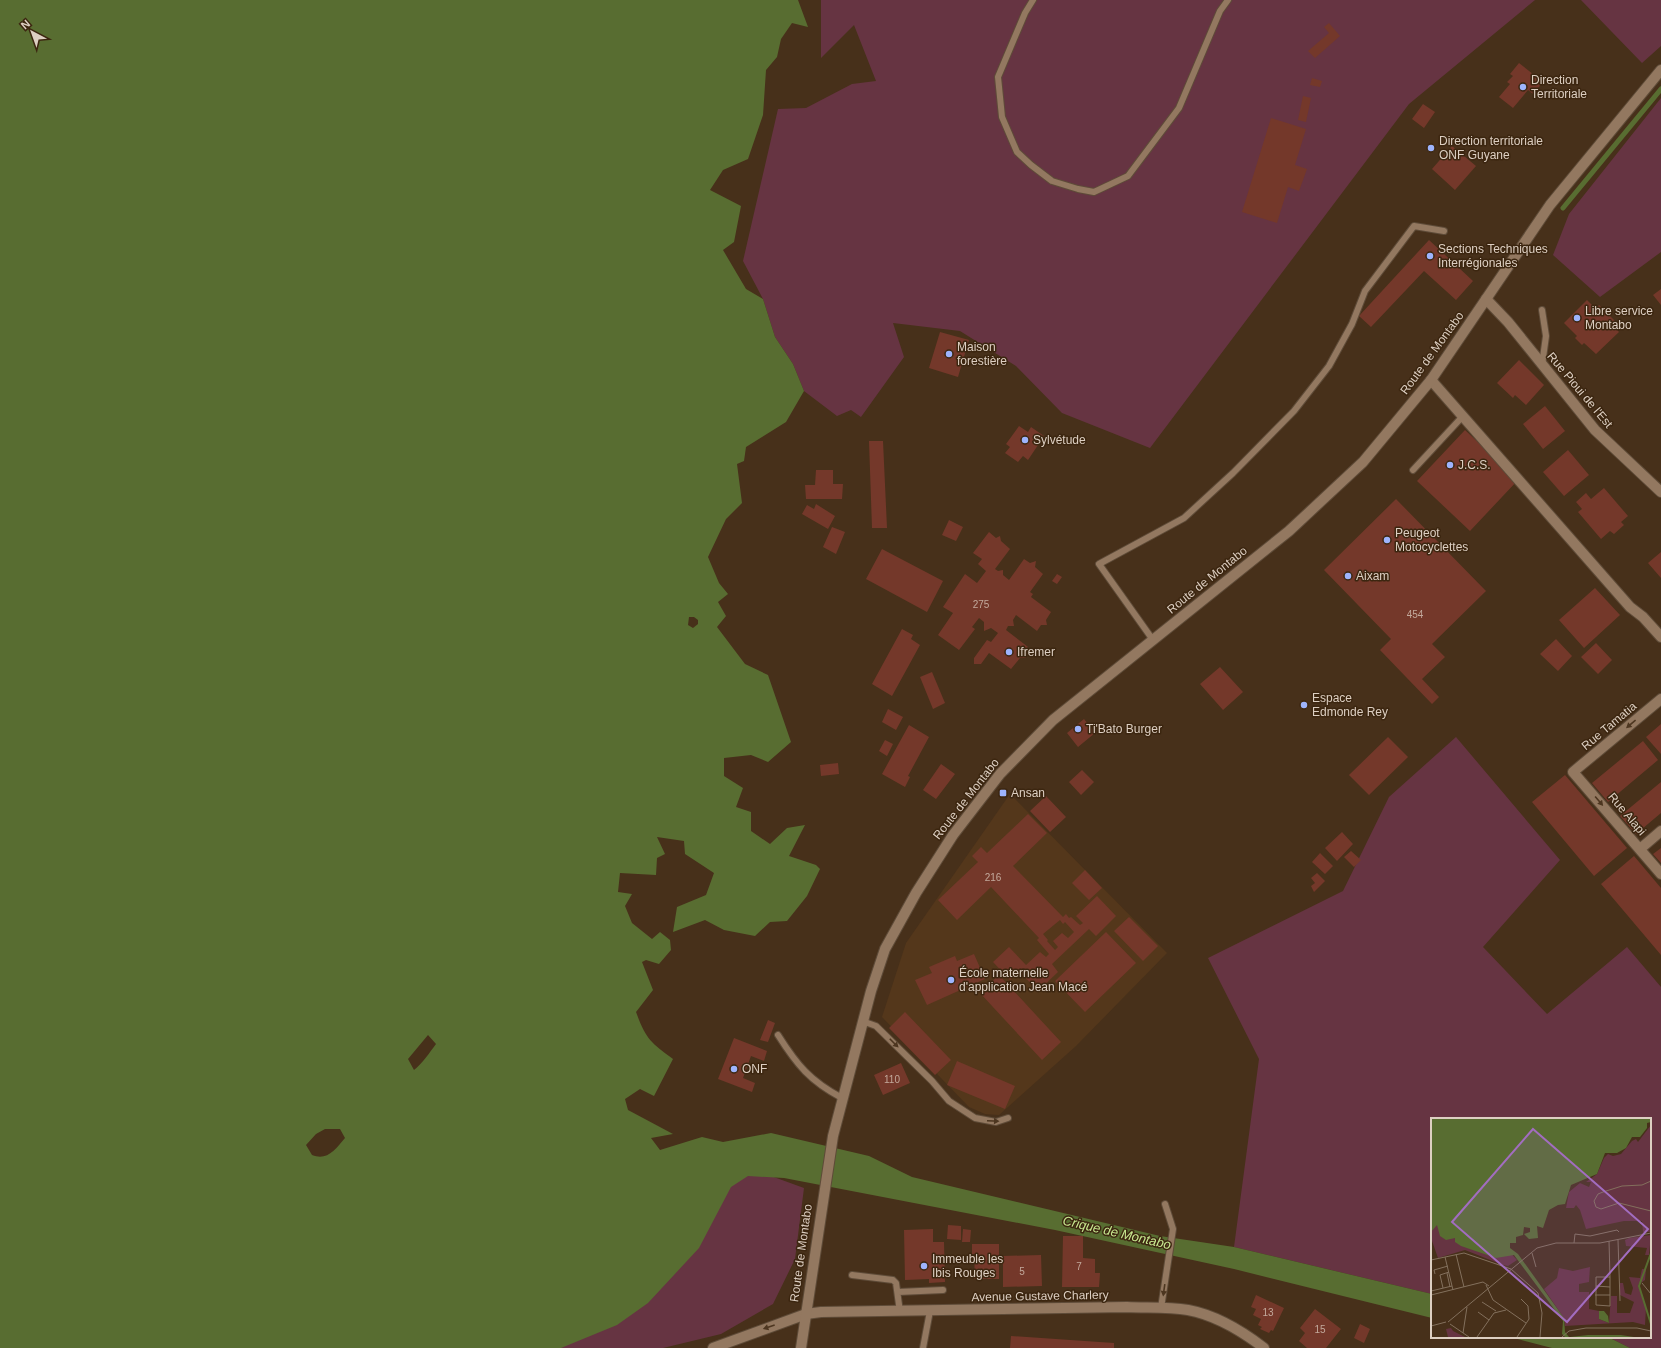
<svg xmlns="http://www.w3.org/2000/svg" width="1661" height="1348" font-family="Arial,sans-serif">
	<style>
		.built { fill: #54371b }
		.green { fill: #663442 }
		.water { fill: #586d31; fill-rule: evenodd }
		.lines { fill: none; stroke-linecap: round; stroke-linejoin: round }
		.stream { stroke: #586d31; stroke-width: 5 }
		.building { fill: #74382a; fill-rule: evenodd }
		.service-casing { stroke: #5e4b38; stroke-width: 8 }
		.minor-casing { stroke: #5e4b38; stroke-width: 12 }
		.tertiary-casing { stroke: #5e4b38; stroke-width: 12 }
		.secondary-casing { stroke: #5e4b38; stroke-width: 12 }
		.service { stroke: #937860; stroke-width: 6 }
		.minor { stroke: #937860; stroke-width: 10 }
		.tertiary { stroke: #937860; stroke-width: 10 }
		.secondary { stroke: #937860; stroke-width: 10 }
		.oneway { fill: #4d3620 }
		.poi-dot { fill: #9eb4fd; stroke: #3c2610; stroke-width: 1.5 }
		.labels { text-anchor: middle; stroke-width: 3; stroke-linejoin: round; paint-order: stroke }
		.number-label { font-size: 10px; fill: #c3a99c }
		.poi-label { font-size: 12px; fill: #ddcfc2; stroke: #3c2610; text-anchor: start }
		.street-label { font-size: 12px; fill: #ddcfc2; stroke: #3c2610 }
		.water-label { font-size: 13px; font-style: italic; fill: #c8e990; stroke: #3c2610 }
		.inset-river { fill: none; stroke: #586d31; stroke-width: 2 }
		.inset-road { fill: none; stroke: #83705d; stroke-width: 1 }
		.view { fill: #a26dc0; fill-opacity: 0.15; stroke: #a26dc0; stroke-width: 2 }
		.inset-edge { fill: none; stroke: #ddcfc2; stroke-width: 2 }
	</style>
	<rect width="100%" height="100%" fill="#47301a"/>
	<path class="built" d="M1010,794L1167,953L1076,1046L999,1115L985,1114L969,1107L882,1017L906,943Z"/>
	<path class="green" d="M821,0H1535L1409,104L1150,448L1062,413L1016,366L960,331L893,323L904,357L861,417L851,410L837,416L804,391L793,364L775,337L763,299L743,261L778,109L806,108L852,84L876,81L854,25L821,58Z
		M1581,0H1661V46L1642,63Z
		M1661,98V252L1600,297L1553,255L1569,214Z
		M1456,737L1560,860L1483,947L1547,1014L1627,947L1661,987V1348H1630L1608,1337H1650V1119H1432V1294L1234,1247L1259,1059L1208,958L1343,891L1389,797Z
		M757,1171L804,1188L795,1259L773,1304L721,1334L663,1348H287L624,1176Z"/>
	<path class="water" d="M0,0H798L808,27L792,23L781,39L777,57L766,70L763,115L748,159L723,170L710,190L741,206L734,242L723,250L746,289L763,299L775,337L793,364L804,391L786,422L746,447L744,461L737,464L742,503L726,519L708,557L719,583L728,594L718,602L726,616L717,627L745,664L768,675L791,742L768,762L751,755L724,758V776L743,788L736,807L751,812V831L770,844L787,828L805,825L789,856L816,865L820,869L807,896L787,921L770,922L755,936L724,930L705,920L673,932L677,907L706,895L714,873L685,854L684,841L657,837L665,854L657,858L656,875L620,873L618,892L632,894L625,906L632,923L652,939L660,932L670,940L671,950L659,964L646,960L642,962L653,990L636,1012C646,1039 650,1042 673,1059L654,1096L640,1089L625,1099L628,1110L673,1134L651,1138L660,1150L702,1137L723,1142L771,1133L869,1156L912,1177L1160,1236L1234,1247L1432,1294V1318L1234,1269L1055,1230L784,1178L748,1176L731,1187L699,1248L648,1303L617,1325L561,1348H0ZM689,617H694L698,620V624L693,628L688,625ZM428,1035L436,1044C430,1052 422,1064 414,1070L408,1059ZM325,1129H340L345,1138C335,1150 327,1161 312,1155L306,1145L316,1134Z
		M1510,1337H1608L1630,1348H1552Z"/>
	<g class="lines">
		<path class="stream" d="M1563,208L1661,89"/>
	</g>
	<path class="building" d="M1329,23L1340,36L1315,58L1308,51L1329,33L1324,27Z
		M1519,63L1543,82L1533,94L1528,90L1513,108L1499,97L1510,84L1507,82L1513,76L1510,74Z
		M1312,78L1322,81L1320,87L1310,85Z
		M1303,96L1311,98L1306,122L1298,120Z
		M1423,104L1435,112L1424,128L1412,119Z
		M1271,118L1306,129L1295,165L1307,169L1299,191L1288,187L1277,223L1242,212Z
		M1452,146L1476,166L1455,190L1432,169Z
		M1429,240L1473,281L1456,300L1424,271L1371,327L1359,316Z
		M1661,289V305L1653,295Z
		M1587,300L1596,309L1599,305L1615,321L1612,324L1619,332L1596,354L1584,343L1582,345L1575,338L1577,336L1564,323Z
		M940,332L969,340L958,377L929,368Z
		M1519,360L1544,385L1526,405L1515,395L1513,398L1497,383Z
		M1545,406L1565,431L1543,449L1523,424Z
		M1019,426L1028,432L1031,427L1044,436L1028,460L1023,456L1018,462L1005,453L1010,447L1006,444Z
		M1465,430L1518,480L1470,531L1417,481Z
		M869,441H883L887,528H872Z
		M1568,450L1589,475L1564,496L1543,472Z
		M816,470H833V484H843L842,499H806L805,485H815Z
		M1604,488L1628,516L1621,522L1624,525L1614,534L1610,531L1601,539L1578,512L1582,509L1576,502L1586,493L1591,499Z
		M1396,499L1486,591L1432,644L1445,657L1422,679L1439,697L1432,704L1380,650L1391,639L1324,570Z
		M816,504L835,516L828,529L802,514L807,505L814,509Z
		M949,520L963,527L956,541L942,535Z
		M832,527L845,532L836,554L823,547Z
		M989,532L996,538L1000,536L1001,541L1010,549L995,569L998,571L1003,570V575L1009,580L1024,559L1030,563L1036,561L1035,567L1043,574L1030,592L1033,594L1031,597L1051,612L1046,620L1047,625H1041L1037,631L1016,615L1013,620L1014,626H1008L1006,630L1028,647L1024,652L1026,658H1020L1011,669L989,653L981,664H974V658L987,640L991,642L998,633L991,628L984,631V622L979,618L972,627L975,629L959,650L938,635L953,613L943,607L965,574L977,583L986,571L978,564L982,559L973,553Z
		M882,549L943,581L927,612L866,579Z
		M1661,552V578L1648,563Z
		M1057,574L1062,577L1057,584L1052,581Z
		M1595,588L1620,615L1584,648L1559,620Z
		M902,629L913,635L911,639L920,645L892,696L872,684Z
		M1556,639L1572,656L1558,671L1540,654Z
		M1596,643L1612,660L1598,674L1581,657Z
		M1220,667L1243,692L1223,710L1200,684Z
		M932,672L945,703L933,709L920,677Z
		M888,709L903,717L896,730L882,722Z
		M1084,719L1095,733L1078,747L1067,733Z
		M1661,724V754L1646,737Z
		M909,725L929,737L908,776L910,777L905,787L882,774Z
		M1388,737L1408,757L1369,795L1349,775Z
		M885,740L893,744L887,756L879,751Z
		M1643,741L1658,760L1608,802L1592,783Z
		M838,763L839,774L821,776L820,765Z
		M941,764L955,774L936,799L923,790Z
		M1082,770L1094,782L1081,795L1069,782Z
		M1565,775L1627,848L1594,876L1532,802Z
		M1661,782V813L1636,834L1620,816Z
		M1046,796L1066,817L1050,832L1030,811Z
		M1028,814L1047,833L1013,866L1063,917L1066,914L1069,918L1071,917L1080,925L1083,923L1076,916L1097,896L1116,916L1096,936L1089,929L1052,964L1058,972L1038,991L1019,971L1010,980L993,962L1009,947L1026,965L1040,952L1046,957L1049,954L1037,940L1039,938L991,887L957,920L938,900L978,862L972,856L981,847L987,853ZM1060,920L1063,924L1065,922L1074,932L1068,938L1062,933L1053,941L1058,947L1055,950L1047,941L1048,940L1043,934Z
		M1342,832L1353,844L1337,861L1325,848Z
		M1661,848V863L1653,854Z
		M1351,851L1361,860L1354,867L1344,857Z
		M1320,853L1333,866L1325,874L1312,862Z
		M1634,856L1661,888V955L1601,884Z
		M1085,870L1102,888L1089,900L1072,883Z
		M1317,873L1325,881L1314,892L1311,886L1315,883L1311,878Z
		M1129,917L1158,946L1143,961L1114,931Z
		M1106,932L1136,963L1085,1012L1055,981Z
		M974,954L985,979L927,1005L915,980L932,973L929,967L955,956L957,961Z
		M999,975L1061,1042L1042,1060L980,993Z
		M905,1012L951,1060L935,1075L889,1028Z
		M768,1020L775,1023L768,1042L760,1040Z
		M734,1038L767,1051L764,1061L751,1056L743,1078L755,1083L752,1092L718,1079Z
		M957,1061L1015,1086L1005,1109L947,1085Z
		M901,1063L910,1083L883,1095L874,1075Z
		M948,1225L961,1226V1240L947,1239Z
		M933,1229V1242H944L945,1282L929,1283V1279L905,1280L904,1230Z
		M963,1229L971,1230L970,1242H962Z
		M1063,1236H1083V1258L1095,1259V1273H1100L1099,1287H1062Z
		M972,1244H999V1279H974L975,1254H972Z
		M1041,1255L1042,1286L1003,1287V1256Z
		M1256,1295L1284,1308L1273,1331L1271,1330L1269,1333L1260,1329L1262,1327L1258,1325L1261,1319L1253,1315L1256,1309L1251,1307Z
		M1315,1309L1341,1329L1326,1348H1307L1299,1341L1305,1333L1300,1328Z
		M1360,1324L1370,1329L1364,1343L1354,1338Z
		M1011,1336L1114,1343V1348H1010Z"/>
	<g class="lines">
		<g class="service-casing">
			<path id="service" d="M1033,0L1025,13L998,77L1002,117L1017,152L1031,165L1052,181L1078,189L1094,192L1128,176L1179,108L1220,11L1228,0
				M1542,310L1546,336L1542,365
				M1413,470L1463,416
				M1153,640L1099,564L1184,518L1233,473L1294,411L1329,366L1352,324L1365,291L1414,226L1444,231
				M862,1021L876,1026L932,1081L949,1101L975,1118L996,1122L1008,1118
				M778,1035C797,1065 810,1081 842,1098
				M852,1275L893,1280L896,1283L900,1312
				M898,1292L943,1290
				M1161,1308L1173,1229L1165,1204
				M923,1348L930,1311"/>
		</g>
		<g class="minor-casing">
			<path id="minor" d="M1486,299L1508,322L1595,430L1661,492
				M1431,380L1630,607L1643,617L1661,637
				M1661,699L1573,772L1661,874
				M1640,849L1661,831
				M806,1314L821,1312L1127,1307C1147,1308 1168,1307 1188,1310C1215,1315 1242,1331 1264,1348"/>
		</g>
		<g class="tertiary-casing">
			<path id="tertiary" d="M713,1348L806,1314"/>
		</g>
		<g class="secondary-casing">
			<path id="secondary" d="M801,1348L833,1136L871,991L885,949L916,893L953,835L1000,774L1053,720L1289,531L1363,462L1431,380L1550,205L1661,70"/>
		</g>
		<use href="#service" class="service"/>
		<use href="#minor" class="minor"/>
		<use href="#tertiary" class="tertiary"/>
		<use href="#secondary" class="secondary"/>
	</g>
	<defs><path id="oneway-solid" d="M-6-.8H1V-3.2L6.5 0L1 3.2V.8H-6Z"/></defs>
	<g class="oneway">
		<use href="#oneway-solid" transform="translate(1631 724) rotate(140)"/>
		<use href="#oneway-solid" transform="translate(1599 801) rotate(50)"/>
		<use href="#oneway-solid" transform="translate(894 1043) rotate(45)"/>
		<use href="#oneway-solid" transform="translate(993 1121) rotate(2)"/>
		<use href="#oneway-solid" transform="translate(1164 1290) rotate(98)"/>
		<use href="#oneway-solid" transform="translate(769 1327) rotate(161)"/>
	</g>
	<g class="poi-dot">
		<circle cx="1523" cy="87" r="4"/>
		<circle cx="1431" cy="148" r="4"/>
		<circle cx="1430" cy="256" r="4"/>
		<circle cx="1577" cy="318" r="4"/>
		<circle cx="949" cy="354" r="4"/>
		<circle cx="1025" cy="440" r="4"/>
		<circle cx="1450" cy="465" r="4"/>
		<circle cx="1387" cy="540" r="4"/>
		<circle cx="1348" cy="576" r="4"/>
		<circle cx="1009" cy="652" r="4"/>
		<circle cx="1304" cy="705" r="4"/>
		<circle cx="1078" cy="729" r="4"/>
		<rect x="999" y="789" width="8" height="8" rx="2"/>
		<circle cx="951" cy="980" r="4"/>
		<circle cx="734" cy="1069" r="4"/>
		<circle cx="924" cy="1266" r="4"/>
	</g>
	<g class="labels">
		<g class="number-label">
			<text x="981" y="608">275</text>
			<text x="1415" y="618">454</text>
			<text x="993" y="881">216</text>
			<text x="892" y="1083">110</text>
			<text x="1079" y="1270">7</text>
			<text x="1022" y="1275">5</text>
			<text x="1268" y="1316">13</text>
			<text x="1320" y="1333">15</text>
		</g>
		<g class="poi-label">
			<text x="1531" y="84">Direction<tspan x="1531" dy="14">Territoriale</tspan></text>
			<text x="1439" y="145">Direction territoriale<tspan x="1439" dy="14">ONF Guyane</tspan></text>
			<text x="1438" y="253">Sections Techniques<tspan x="1438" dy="14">Interrégionales</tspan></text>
			<text x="1585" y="315">Libre service<tspan x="1585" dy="14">Montabo</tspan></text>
			<text x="957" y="351">Maison<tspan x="957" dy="14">forestière</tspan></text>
			<text x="1033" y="444">Sylvétude</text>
			<text x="1458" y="469">J.C.S.</text>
			<text x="1395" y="537">Peugeot<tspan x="1395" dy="14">Motocyclettes</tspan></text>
			<text x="1356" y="580">Aixam</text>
			<text x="1017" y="656">Ifremer</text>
			<text x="1312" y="702">Espace<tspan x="1312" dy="14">Edmonde Rey</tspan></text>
			<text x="1086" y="733">Ti'Bato Burger</text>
			<text x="1011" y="797">Ansan</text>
			<text x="959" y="977">École maternelle<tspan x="959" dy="14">d'application Jean Macé</tspan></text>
			<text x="742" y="1073">ONF</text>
			<text x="932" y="1263">Immeuble les<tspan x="932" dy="14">Ibis Rouges</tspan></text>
		</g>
		<g class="street-label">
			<text transform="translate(1432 353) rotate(-54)" y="4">Route de Montabo</text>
			<text transform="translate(1580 390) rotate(50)" y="4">Rue Pioui de l'Est</text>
			<text transform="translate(1207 580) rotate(-39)" y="4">Route de Montabo</text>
			<text transform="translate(1609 726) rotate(-40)" y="4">Rue Tamatia</text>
			<text transform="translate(966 799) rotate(-52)" y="4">Route de Montabo</text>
			<text transform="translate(1627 814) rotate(50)" y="4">Rue Alapi</text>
			<text transform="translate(801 1253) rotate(-82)" y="4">Route de Montabo</text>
			<text transform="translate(1040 1296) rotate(-1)" y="4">Avenue Gustave Charlery</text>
		</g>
		<g class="water-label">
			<text transform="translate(1117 1232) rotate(13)" y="5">Crique de Montabo</text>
		</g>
	</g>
	<g transform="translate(1431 1118)">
		<rect width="220" height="220" fill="#47301a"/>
		<path d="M220,7V114H212L211,103H193L155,111L149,92L145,87L143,90H135L138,74L149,65L158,69L160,64H155L166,56L173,40L177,36L182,38L190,36L201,23L205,21L207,24ZM0,97L75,130L86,142L77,148L72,147L34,132L7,140L0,120ZM220,117L218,137H214L216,130L195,128L194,122L198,120ZM159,149L158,164L148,166V174H158V191L168,193V201L178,205L180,178H186V195H199L203,184L189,177V165H192L194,175L200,177L202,170L198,159L209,160L211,151H215L214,162L207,167L215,190L214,207L202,204L134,208L133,200L113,171L126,160L128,150L142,153ZM20,210L22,213L34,219H17L15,211Z" fill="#663442"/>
		<path d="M0,1H220V4L216,5V10L209,19H201L195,30L186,35H174L166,56L140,67L134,86L127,87L118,92L112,110L106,108L107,120L98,121L93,116L99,114V110L93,109L92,117L85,119V125H79V130L87,136L133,200L134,214L138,219H134L131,216L132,203L83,137L65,140L30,128L24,124V120L15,122L9,118L6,107L0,114ZM168,193H173L177,198L178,205L168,201ZM157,217H190L203,219H139Z" fill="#586d31"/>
		<path class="inset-river" d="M220,135L208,168L220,206"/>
		<path class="inset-road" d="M220,63L211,67L191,68L172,74L167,76L163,83L165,89L170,91L188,85L220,93M187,122L189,183M178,123L179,159M143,125L144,116L159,118L186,112L188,114M101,135L105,149M25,136L33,169M14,139L22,172M0,142L33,135L80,151L107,175L111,195L109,219M16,155L19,169M4,156L3,152L17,148M165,159H179V188L165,187ZM211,165L220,176M55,167L62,182L95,205M165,168L179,169M12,170L9,157L18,154M0,173L21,168M0,177L52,164L58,168M164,177H179M51,184L65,193M47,194L58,202M17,204L106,130L125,125H169L220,115M19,206L38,219M0,208L15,204M32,215L36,189M46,219L63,195L75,192M86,219L98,201L97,188L90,181M131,219L138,213L155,210H206L220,213"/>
		<path class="view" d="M102,11L217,111L136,204L21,104Z"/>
		<rect width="220" height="220" class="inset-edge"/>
	</g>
	<g transform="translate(32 32) rotate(319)" stroke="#3c2610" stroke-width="3" paint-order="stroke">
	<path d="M0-3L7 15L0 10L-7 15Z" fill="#ddcfc2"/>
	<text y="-6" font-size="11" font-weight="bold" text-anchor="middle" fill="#ddcfc2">N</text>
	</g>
</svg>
